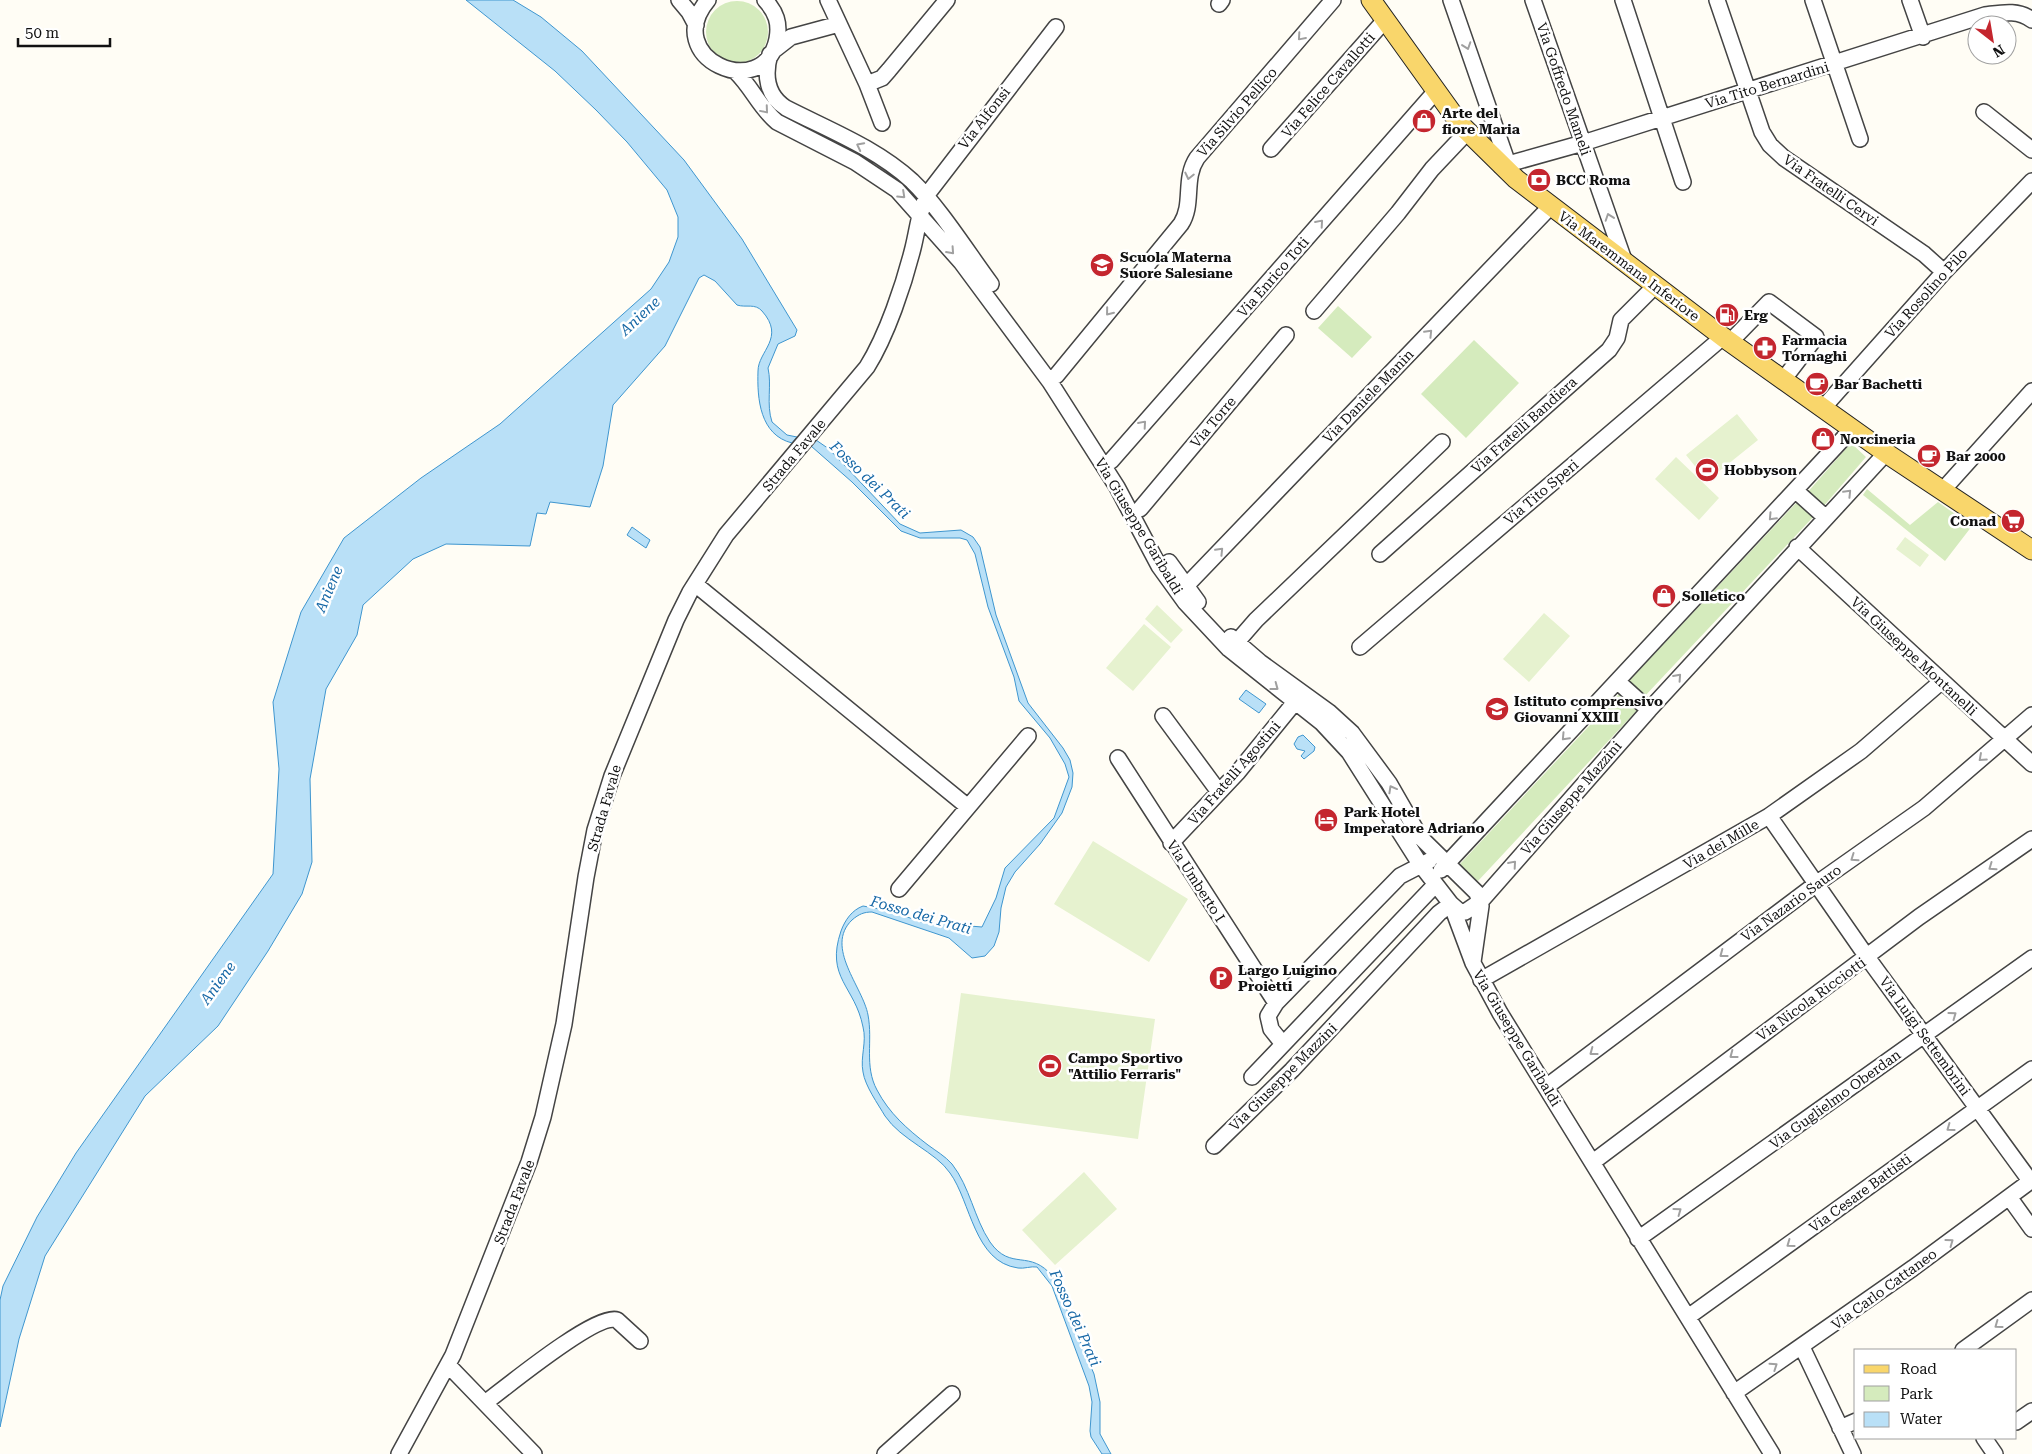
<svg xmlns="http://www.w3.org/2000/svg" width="2032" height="1454" font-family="'Roboto Serif',serif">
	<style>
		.green { fill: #d5ebbd }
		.pitch { fill: #e6f2cf }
		.water { fill: #b9e0f7; stroke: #3f96cf }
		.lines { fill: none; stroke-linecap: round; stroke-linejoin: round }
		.minor-casing { stroke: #444; stroke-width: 18 }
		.major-casing { stroke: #222; stroke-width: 21 }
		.minor { stroke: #fff; stroke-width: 15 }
		.major { stroke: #f9d66b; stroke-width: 19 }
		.oneway { stroke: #a0a0a0 }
		.labels { text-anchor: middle; stroke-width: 5; stroke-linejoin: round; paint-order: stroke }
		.street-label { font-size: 14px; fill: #111; stroke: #fff }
		.poi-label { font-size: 14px; font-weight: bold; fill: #111; stroke: #fff; text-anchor: start }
		.water-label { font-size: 15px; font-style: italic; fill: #1768a6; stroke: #fff }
	</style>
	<rect width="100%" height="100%" fill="#fffdf5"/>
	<path class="green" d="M706 32a31 31 0 1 1 62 0a31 31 0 1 1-62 0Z
		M1338,306L1372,337L1352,358L1318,328Z
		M1474,340L1519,383L1466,438L1421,394Z
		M1851,443L1866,457L1822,508L1806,494Z
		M1867,489L1910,525L1938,502L1972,526L1945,561L1863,495Z
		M1799,500L1815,515L1644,697L1628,682Z
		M1624,692L1640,707L1478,881L1468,875L1459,865L1619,694Z"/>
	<path class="pitch" d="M1737,414L1758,440L1707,481L1686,455Z
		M1676,457L1719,498L1699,520L1655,479Z
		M1905,537L1929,555L1920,567L1896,549Z
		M1157,605L1183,630L1171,643L1145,619Z
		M1544,613L1570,636L1529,682L1503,659Z
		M1144,624L1171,647L1133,691L1106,668Z
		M1093,841L1188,899L1149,962L1054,904Z
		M961,993L1155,1019L1138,1139L945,1113Z
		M1084,1172L1117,1209L1055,1265L1022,1230Z"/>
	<path class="water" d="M466,0H513L541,17L582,51L684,160L742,239L797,330L795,336L778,344L768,368C772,385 766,404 772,422L787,435L797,437L792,443C760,435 757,399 758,371C758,351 786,338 762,311C755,303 746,308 737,305L715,281L704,275L699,278L665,346L613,405L603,466L590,507L550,502L546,514L537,513L530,546L446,544L413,559L363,605L357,635L326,689L310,779L312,862L302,894L268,951L218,1026L145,1096L45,1256L19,1339L0,1427V1300L3,1286L37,1217L76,1153L273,874L279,769L273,702L301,612L344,538L421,478L500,424L651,289L669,262L678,237V217L667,190L627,142L596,110L555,71Z
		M816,440L829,449L900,524L920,533L961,530L973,537L980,547L996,615L1028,703L1063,748L1070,760L1073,773L1072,787L1062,813L1040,844L1015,872L1006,887L1001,908L999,932L994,946L985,956L972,958L949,938L872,912C864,912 859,914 852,920C824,947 863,987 868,1015C873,1041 864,1066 877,1090C889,1113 907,1129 928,1145C936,1151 945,1156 952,1164C970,1187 974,1218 990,1242C1011,1272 1030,1248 1053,1277L1094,1374L1100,1402V1434L1111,1454H1102L1091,1437L1090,1431L1092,1402L1089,1386L1052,1286L1037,1267C1031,1266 1024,1269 1018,1268C974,1262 971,1202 950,1173C936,1152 901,1140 885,1116C878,1104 865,1086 863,1072C860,1057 867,1042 863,1027C855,986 825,978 841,931C845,920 852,910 863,906L891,911L921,922L982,927L996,898L1005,868L1054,818L1069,777L1065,764L1050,738L1019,701L1014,677L988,607L975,554L967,540L960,538H920L901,531L852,482L811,446Z
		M632,527L650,540L646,548L627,535Z
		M1246,690L1266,704L1259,713L1239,699Z
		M1303,735L1315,747L1314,751L1304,759L1301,756L1305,751L1297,749L1294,744L1298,737Z"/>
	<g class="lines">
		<g class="minor-casing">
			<path id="minor" d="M679,0L689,12L696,25
				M708,0C659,58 764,104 777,39C780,23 776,12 765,0
				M828,0L867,84L882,123
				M1451,0L1508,164
				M1533,0L1625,263
				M1623,0L1683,182
				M1717,0L1762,132L1770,145L1784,158L1924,254L1944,272
				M1813,0L1860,139
				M1910,0L1923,37
				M1219,4L1222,0
				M773,51L791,37L839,24
				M770,54C764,75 767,96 786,108C829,130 876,148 912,181C939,207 968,253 991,284
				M735,71C752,87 759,107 777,122L855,162L897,190L961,262L1050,382L1117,487L1159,566L1185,602L1229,649L1322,723L1349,752L1420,864L1451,904L1473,963L1500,1013L1772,1454
				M867,84L882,78L889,70L947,0
				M1984,112L2032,150
				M1271,149L1385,20
				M1501,166L1583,143L1985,15C2001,13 2018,9 2032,20
				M1314,311L1398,213L1432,169L1467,132
				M1730,342L1769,302L1816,337L1783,380
				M1056,376L1181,224C1194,204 1183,179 1197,158L1333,0
				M1823,408L1944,272L2032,181
				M1111,461L1435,92
				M1796,491L1825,517
				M1942,491L2032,391
				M1140,509L1286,335
				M1797,547L2032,764
				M1380,554L1609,350L1617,338L1621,320L1655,286
				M1169,562L1198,602
				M695,584L968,807
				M1186,586L1551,206
				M1231,637L1260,662L1329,712L1352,733L1389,783L1420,837L1477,893L1481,906L1473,962
				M1236,643L1256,620L1442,442
				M1360,647L1723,337
				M1617,681L1649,710
				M1163,716L1219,792
				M1118,758L1276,1003
				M1769,816L1867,957L2031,1182
				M1171,843L1238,772L1295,702
				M1441,870L1852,429
				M899,889L1028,736
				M1451,904L1459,911L1465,912L1481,901L1649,710L1886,453
				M1481,980L1769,816L1861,751L1942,681
				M1283,1044L1271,1029L1268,1016L1276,1003L1400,876L1429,861
				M1252,1077L1435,885
				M1546,1087L1816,884L1924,808L2032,715
				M1214,1146L1292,1070L1439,913L1451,904
				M1593,1162L1919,917L2032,839
				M2009,1197L2032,1229
				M1638,1239L2032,958
				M1688,1317L2032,1069
				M1802,1347L1853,1454
				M1963,1350L2032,1300
				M448,1365L534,1454
				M1734,1393L1913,1268L2032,1180
				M485,1403C505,1388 596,1313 617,1320L640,1341
				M2016,1422L2032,1411
				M1840,1428L1856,1421
				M1984,1438L1995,1454
				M399,1454L453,1355L529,1162L543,1117L564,1024L586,877L595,830L612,776L676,620L690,592L726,535L867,367C887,335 904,284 913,248C918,228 919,210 929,192L1056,27
				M885,1454L952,1394"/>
		</g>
		<g class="major-casing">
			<path id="major" d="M1371,0L1460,124L1516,179L1723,337L1886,453L2032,550"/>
		</g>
		<use href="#minor" class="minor"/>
		<use href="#major" class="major"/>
	</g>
	<defs><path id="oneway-chevron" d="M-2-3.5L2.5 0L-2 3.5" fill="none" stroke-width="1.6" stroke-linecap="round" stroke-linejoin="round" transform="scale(1.25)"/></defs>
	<g class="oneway">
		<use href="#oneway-chevron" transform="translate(1301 37) rotate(131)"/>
		<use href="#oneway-chevron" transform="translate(1467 46) rotate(71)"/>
		<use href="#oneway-chevron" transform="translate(765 110) rotate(50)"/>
		<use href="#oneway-chevron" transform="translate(860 146) rotate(-153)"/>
		<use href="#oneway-chevron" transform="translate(1189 176) rotate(103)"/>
		<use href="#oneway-chevron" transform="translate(902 195) rotate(43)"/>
		<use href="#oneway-chevron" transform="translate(1609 217) rotate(-109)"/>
		<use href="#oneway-chevron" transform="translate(1320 223) rotate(-49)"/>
		<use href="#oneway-chevron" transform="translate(951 251) rotate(48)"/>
		<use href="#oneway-chevron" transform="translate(1109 312) rotate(129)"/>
		<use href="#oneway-chevron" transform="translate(1429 333) rotate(-46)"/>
		<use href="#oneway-chevron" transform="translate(1143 424) rotate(-49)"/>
		<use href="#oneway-chevron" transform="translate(1848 493) rotate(-46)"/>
		<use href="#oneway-chevron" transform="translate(1772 517) rotate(133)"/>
		<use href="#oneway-chevron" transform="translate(1220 551) rotate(-46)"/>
		<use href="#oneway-chevron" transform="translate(1678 677) rotate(-48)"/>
		<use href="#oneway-chevron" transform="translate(1275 687) rotate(37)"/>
		<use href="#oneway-chevron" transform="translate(1565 737) rotate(133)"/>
		<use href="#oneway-chevron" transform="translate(1982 758) rotate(138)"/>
		<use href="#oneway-chevron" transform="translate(1392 789) rotate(-119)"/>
		<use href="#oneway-chevron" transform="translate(1854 858) rotate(145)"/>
		<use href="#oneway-chevron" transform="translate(1513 864) rotate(-49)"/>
		<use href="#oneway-chevron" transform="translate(1992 867) rotate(145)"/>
		<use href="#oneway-chevron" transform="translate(1723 954) rotate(143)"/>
		<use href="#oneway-chevron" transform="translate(1953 1015) rotate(-36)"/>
		<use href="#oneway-chevron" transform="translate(1593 1052) rotate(143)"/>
		<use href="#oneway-chevron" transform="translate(1733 1055) rotate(143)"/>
		<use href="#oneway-chevron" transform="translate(1950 1128) rotate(144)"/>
		<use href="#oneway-chevron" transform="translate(1678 1211) rotate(-36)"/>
		<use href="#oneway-chevron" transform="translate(1950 1242) rotate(-36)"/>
		<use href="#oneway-chevron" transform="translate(1790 1244) rotate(144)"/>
		<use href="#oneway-chevron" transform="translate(1998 1325) rotate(144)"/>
		<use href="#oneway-chevron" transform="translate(1774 1366) rotate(-34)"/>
	</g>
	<defs>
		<g id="shop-disc" transform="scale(1.25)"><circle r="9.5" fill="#c4262e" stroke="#fff"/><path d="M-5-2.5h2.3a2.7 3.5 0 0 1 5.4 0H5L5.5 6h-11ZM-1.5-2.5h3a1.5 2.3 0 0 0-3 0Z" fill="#fff"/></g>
		<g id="bank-disc" transform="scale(1.25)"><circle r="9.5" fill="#c4262e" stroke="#fff"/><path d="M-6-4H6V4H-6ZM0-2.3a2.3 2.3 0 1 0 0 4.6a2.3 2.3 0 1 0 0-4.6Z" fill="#fff"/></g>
		<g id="school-disc" transform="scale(1.25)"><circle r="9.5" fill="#c4262e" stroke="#fff"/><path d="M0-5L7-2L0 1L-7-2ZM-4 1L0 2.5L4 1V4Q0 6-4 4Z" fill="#fff"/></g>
		<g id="fuel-disc" transform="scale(1.25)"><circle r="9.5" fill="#c4262e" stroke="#fff"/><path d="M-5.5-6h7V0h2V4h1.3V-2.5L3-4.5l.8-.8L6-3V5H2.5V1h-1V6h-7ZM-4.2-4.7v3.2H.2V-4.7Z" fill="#fff"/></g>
		<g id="pharmacy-disc" transform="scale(1.25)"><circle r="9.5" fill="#c4262e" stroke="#fff"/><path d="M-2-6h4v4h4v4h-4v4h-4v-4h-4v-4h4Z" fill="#fff"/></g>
		<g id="cafe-disc" transform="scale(1.25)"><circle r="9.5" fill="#c4262e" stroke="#fff"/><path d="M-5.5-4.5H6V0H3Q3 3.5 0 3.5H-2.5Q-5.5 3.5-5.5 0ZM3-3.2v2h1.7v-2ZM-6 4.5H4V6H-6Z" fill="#fff"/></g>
		<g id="stadium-disc" transform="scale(1.25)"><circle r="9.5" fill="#c4262e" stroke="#fff"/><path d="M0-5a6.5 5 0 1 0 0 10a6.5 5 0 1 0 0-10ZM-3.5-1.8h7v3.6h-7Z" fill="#fff"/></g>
		<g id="supermarket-disc" transform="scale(1.25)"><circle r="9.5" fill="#c4262e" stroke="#fff"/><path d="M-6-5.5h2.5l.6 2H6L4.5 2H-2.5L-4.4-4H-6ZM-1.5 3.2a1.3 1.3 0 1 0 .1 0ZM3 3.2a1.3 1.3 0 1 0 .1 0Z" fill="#fff"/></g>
		<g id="hotel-disc" transform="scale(1.25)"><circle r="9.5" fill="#c4262e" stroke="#fff"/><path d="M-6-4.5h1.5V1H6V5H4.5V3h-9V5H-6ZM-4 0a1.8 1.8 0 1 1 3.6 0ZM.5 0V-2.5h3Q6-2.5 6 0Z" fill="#fff"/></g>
		<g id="parking-disc" transform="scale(1.25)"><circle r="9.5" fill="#c4262e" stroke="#fff"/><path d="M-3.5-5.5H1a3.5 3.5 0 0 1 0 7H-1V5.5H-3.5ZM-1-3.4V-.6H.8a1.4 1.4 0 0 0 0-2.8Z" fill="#fff"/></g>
	</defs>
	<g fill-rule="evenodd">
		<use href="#shop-disc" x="1424" y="121"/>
		<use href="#bank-disc" x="1539" y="180"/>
		<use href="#school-disc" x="1102" y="265"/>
		<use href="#fuel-disc" x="1727" y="315"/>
		<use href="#pharmacy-disc" x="1765" y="348"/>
		<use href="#cafe-disc" x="1817" y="384"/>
		<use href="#shop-disc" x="1823" y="439"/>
		<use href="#cafe-disc" x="1929" y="456"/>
		<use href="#stadium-disc" x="1707" y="470"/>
		<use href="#supermarket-disc" x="2013" y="521"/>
		<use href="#shop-disc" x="1664" y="596"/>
		<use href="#school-disc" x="1497" y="709"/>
		<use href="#hotel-disc" x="1326" y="820"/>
		<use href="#parking-disc" x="1221" y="978"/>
		<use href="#stadium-disc" x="1050" y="1066"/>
	</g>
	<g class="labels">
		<g class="street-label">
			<text transform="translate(1328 85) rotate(-49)" y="5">Via Felice Cavallotti</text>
			<text transform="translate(1767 85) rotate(-17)" y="5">Via Tito Bernardini</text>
			<text transform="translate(1564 89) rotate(71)" y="5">Via Goffredo Mameli</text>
			<text transform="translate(1237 112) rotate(-49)" y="5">Via Silvio Pellico</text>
			<text transform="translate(984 118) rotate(-52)" y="5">Via Alfonsi</text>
			<text transform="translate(1831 190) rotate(35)" y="5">Via Fratelli Cervi</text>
			<text transform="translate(1629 266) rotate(37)" y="5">Via Maremmana Inferiore</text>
			<text transform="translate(1273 277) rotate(-49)" y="5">Via Enrico Toti</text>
			<text transform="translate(1926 293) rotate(-48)" y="5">Via Rosolino Pilo</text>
			<text transform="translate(1368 396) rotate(-46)" y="5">Via Daniele Manin</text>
			<text transform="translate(1213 422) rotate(-50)" y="5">Via Torre</text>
			<text transform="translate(1524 425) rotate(-42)" y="5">Via Fratelli Bandiera</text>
			<text transform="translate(794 455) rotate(-50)" y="5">Strada Favale</text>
			<text transform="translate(1541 492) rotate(-40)" y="5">Via Tito Speri</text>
			<text transform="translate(1139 526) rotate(59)" y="5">Via Giuseppe Garibaldi</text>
			<text transform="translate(1914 656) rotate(43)" y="5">Via Giuseppe Montanelli</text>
			<text transform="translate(1234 773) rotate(-49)" y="5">Via Fratelli Agostini</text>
			<text transform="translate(1571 798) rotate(-49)" y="5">Via Giuseppe Mazzini</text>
			<text transform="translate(604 808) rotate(-74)" y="5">Strada Favale</text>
			<text transform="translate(1721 844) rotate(-30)" y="5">Via dei Mille</text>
			<text transform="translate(1196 881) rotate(57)" y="5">Via Umberto I</text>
			<text transform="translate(1791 903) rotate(-36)" y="5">Via Nazario Sauro</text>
			<text transform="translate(1811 999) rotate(-36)" y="5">Via Nicola Ricciotti</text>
			<text transform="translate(1925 1036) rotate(54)" y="5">Via Luigi Settembrini</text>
			<text transform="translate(1517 1038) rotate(59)" y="5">Via Giuseppe Garibaldi</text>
			<text transform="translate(1283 1077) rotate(-45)" y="5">Via Giuseppe Mazzini</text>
			<text transform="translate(1835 1099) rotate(-36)" y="5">Via Guglielmo Oberdan</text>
			<text transform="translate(1860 1193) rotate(-36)" y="5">Via Cesare Battisti</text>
			<text transform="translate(514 1202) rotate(-69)" y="5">Strada Favale</text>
			<text transform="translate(1884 1289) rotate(-36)" y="5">Via Carlo Cattaneo</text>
		</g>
		<g class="poi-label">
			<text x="1442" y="118">Arte del<tspan x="1442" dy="16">fiore Maria</tspan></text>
			<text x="1556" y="185">BCC Roma</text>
			<text x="1120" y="262">Scuola Materna<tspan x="1120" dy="16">Suore Salesiane</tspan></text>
			<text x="1744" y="320">Erg</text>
			<text x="1782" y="345">Farmacia<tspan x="1782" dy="16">Tornaghi</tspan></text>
			<text x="1834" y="389">Bar Bachetti</text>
			<text x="1840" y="444">Norcineria</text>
			<text x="1946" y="461">Bar 2000</text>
			<text x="1724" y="475">Hobbyson</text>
			<text x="1996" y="526" text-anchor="end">Conad</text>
			<text x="1682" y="601">Solletico</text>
			<text x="1514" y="706">Istituto comprensivo<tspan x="1514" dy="16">Giovanni XXIII</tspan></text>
			<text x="1344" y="817">Park Hotel<tspan x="1344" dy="16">Imperatore Adriano</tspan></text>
			<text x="1238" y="975">Largo Luigino<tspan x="1238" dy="16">Proietti</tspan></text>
			<text x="1068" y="1063">Campo Sportivo<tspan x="1068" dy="16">"Attilio Ferraris"</tspan></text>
		</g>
		<g class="water-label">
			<text transform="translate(640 316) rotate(-43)" y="5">Aniene</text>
			<text transform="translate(870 480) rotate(44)" y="5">Fosso dei Prati</text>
			<text transform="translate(329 589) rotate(-67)" y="5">Aniene</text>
			<text transform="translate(921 915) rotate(16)" y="5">Fosso dei Prati</text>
			<text transform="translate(218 983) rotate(-54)" y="5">Aniene</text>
			<text transform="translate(1075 1318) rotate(66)" y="5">Fosso dei Prati</text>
		</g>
	</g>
	<rect x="1854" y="1349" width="162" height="90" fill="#ffffff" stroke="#a0a0a0"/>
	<rect x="1864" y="1365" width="25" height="8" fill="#f9d66b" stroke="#a0a0a0"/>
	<text x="1900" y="1374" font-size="15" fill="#111111">Road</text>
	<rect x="1864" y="1386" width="25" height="15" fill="#d5ebbd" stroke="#a0a0a0"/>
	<text x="1900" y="1399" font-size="15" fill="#111111">Park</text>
	<rect x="1864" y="1412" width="25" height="15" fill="#b9e0f7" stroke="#a0a0a0"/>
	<text x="1900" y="1424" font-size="15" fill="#111111">Water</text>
	<g transform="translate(1992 40) rotate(149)"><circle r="24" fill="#ffffff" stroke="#a0a0a0"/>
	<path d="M0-4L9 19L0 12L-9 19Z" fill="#c4262e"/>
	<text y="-8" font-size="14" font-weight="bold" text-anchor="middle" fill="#111111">N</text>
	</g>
	<path d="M18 38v8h92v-8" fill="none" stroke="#111111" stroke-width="2.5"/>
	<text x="25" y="38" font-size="15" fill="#111111" stroke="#ffffff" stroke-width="4" paint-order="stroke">50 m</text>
</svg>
